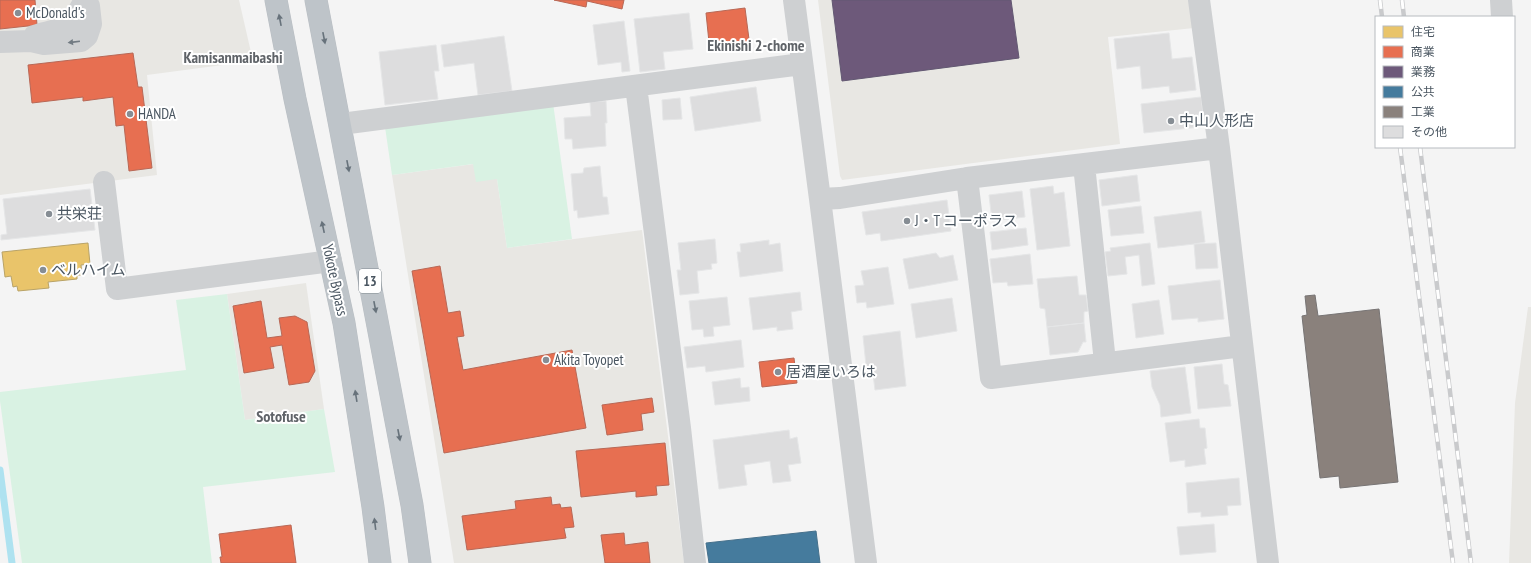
<svg xmlns="http://www.w3.org/2000/svg" width="1531" height="563" font-family="'PT Sans Narrow','Noto Sans JP',sans-serif">
	<style>
		.commercial { fill: #e8e7e3 }
		.green { fill: #d9f2e3 }
		.homes { fill: #e9c46a; stroke: #b9a367 }
		.shops { fill: #e76f51; stroke: #b86856 }
		.offices { fill: #6d597a; stroke: #625872 }
		.public { fill: #457b9d; stroke: #46708b }
		.industry { fill: #8a817c; stroke: #777474 }
		.lines { fill: none; stroke-linecap: round; stroke-linejoin: round }
		.stream { stroke: #aee2f0; stroke-width: 7 }
		.building { fill: #ddddde; stroke: #e5e6e7 }
		.highway-casing { stroke: #b9bec3; stroke-width: 23 }
		.minor { stroke: #ced0d2; stroke-width: 22 }
		.highway { stroke: #bec4c9; stroke-width: 22 }
		.rail-casing { stroke: #c9cacc; stroke-width: 4.5 }
		.rail { stroke: #fff; stroke-width: 3; stroke-dasharray: 9; stroke-linecap: butt }
		.oneway { fill: #67727b }
		.oneway2 { fill: #727b83 }
		.poi-dot { fill: #868d94; stroke: #fff; stroke-width: 1.5 }
		.labels { text-anchor: middle; stroke-width: 4; stroke-linejoin: round; paint-order: stroke }
		.shield { fill: #fff; stroke: #808990; stroke-width: 1 }
		.shield-label { font-size: 14px; font-weight: bold; fill: #4a5661 }
		.poi-label { font-size: 15px; fill: #4a5661; stroke: #fff; text-anchor: start }
		.street-label { font-size: 15px; fill: #4a5661; stroke: #fff }
		.neighbourhood-label { font-size: 16px; font-weight: bold; fill: #5f6368; stroke: #fff }
	</style>
	<rect width="100%" height="100%" fill="#f4f4f4"/>
	<path class="commercial" d="M0,0H239L253,61L147,75L157,175L0,195Z
		M818,0H1190L1194,28L1108,37L1120,144L842,180L840,176Z
		M474,164L497,179L507,248L642,230L684,563H454L392,175Z
		M306,283L324,409L245,420L227,294Z
		M1528,307H1531V563H1509L1515,403Z"/>
	<path class="green" d="M553,103L572,239L507,248L497,179L476,182L473,164L392,175L385,127Z
		M227,294L245,420L324,409L335,472L203,487L212,563H22L0,401V392L186,370L176,300Z"/>
	<path class="homes" d="M88,243L90,264L81,265L82,275H77V279L48,282L49,288L18,291L17,286L13,287L11,276L5,277L2,252Z"/>
	<path class="shops" d="M0,0H35L37,25L0,29Z
		M554,0H624L622,9L587,1L586,7Z
		M745,8L750,47L710,52L706,13Z
		M133,53L138,87H142L152,168L129,171L124,125L116,126L113,97L83,101V97L32,103L28,65Z
		M440,266L448,313L460,311L464,336L457,337L463,370L572,350L586,428L444,453L412,271Z
		M261,301L267,338L282,336L279,318L295,316L307,322L315,371L309,382L289,385L282,345L270,347L274,368L244,373L233,306Z
		M794,358L797,383L762,387L759,362Z
		M652,398L654,412L641,414L643,430L607,435L602,405Z
		M665,443L669,485L656,486L657,495L636,497V491L581,497L576,451Z
		M551,497L552,505L560,504L561,508L571,507L574,527L564,528L566,538L467,550L462,516L516,509L515,501Z
		M291,525L296,563H221L220,557H222L219,534Z
		M624,533L625,545L648,542L650,563H605L601,535Z"/>
	<path class="offices" d="M832,0H1011L1019,58L842,81Z"/>
	<path class="public" d="M816,531L820,563H709L706,543Z"/>
	<path class="industry" d="M1315,295L1318,316L1379,309L1398,482L1340,488L1339,476L1320,478L1302,316L1307,315L1305,296Z"/>
	<g class="lines">
		<path class="stream" d="M0,470L12,563"/>
	</g>
	<path class="building" d="M689,13L693,49L663,52L665,69L640,72L634,19Z
		M624,21L630,71L622,72L621,62L598,65L593,25Z
		M1169,33L1172,59L1192,57L1196,90L1170,93L1169,86L1142,89L1140,66L1117,69L1114,39Z
		M504,36L512,91L478,95L474,63L444,67L441,45Z
		M436,45L439,71H434L438,99L385,105L379,52Z
		M756,87L761,121L695,131L690,97Z
		M1201,97L1203,114L1198,115L1200,127L1144,133L1141,104Z
		M680,98L682,119L663,120L662,100Z
		M606,101L607,123H605L606,146L573,149L572,139H565L564,118L591,116L590,102Z
		M600,166L603,197H607L609,214L578,218L577,210L574,211L571,174L583,173L584,168Z
		M1137,175L1140,201L1102,206L1099,180Z
		M1053,186L1054,194L1064,192L1070,246L1037,250L1030,189Z
		M90,189L95,230L1,240V235L7,234L3,199Z
		M1022,191L1025,217L992,221L989,195Z
		M947,200L951,231L881,241L880,233L866,235L862,212Z
		M1141,206L1144,233L1111,236L1108,210Z
		M1201,211L1205,242L1194,244L1158,248L1154,217Z
		M1026,228L1028,245L992,250L990,232Z
		M715,239L717,263L711,264L712,269L697,271L699,293L680,295L677,270H681L678,243Z
		M769,240V245L780,243L783,271L740,277L737,252H741L740,244Z
		M1150,243L1155,284L1142,286L1139,255L1125,257L1127,274L1108,276L1105,252L1111,251L1110,248Z
		M1216,243L1218,268L1196,269L1194,244Z
		M936,253L940,258L953,255L958,280L909,289L903,259Z
		M1030,254L1033,284L1008,286L1007,282L993,283L990,259Z
		M888,267L894,304L867,308L866,302L857,303L855,286L864,285L861,271Z
		M1077,276L1079,295H1086L1088,311L1084,312V323L1047,327L1045,309L1040,308L1037,279Z
		M1220,280L1224,319L1198,322V318L1172,320L1168,286Z
		M800,292L802,310L791,312L793,329L777,331V327L753,330L749,298Z
		M727,297L730,325L713,327L714,336L704,337L703,329L692,330L689,301Z
		M952,298L957,331L916,338L911,304Z
		M1159,300L1164,334L1136,338L1132,304Z
		M1084,323L1086,342H1083L1078,352L1050,355L1047,327Z
		M900,331L906,386L875,390L873,374L867,375L863,336Z
		M741,340L744,367L706,372L705,366L687,368L684,347Z
		M1222,364L1224,384L1228,385L1231,406L1198,409L1194,367Z
		M1185,367L1191,413L1161,417L1160,405L1152,387L1150,371Z
		M740,378L741,388L749,387L750,401L715,405L712,382Z
		M1199,419L1200,428H1205L1207,448L1204,449L1206,464L1185,467V460L1170,462L1165,423Z
		M789,430L790,439L797,437L801,463L788,465L791,481L773,483L770,461L744,465L747,485L719,489L713,440Z
		M1239,478L1241,505L1227,506L1228,515L1201,517V512L1188,513L1186,483Z
		M1214,524L1216,552L1180,555L1177,527Z"/>
	<g class="lines">
		<g class="highway-casing">
			<path id="highway" d="M276,0L295,99L344,323L373,507L380,563
				M316,0L412,505L420,563"/>
		</g>
		<path class="minor" d="M794,0L820,199L866,563
			M1199,0L1219,148L1268,563
			M1501,0L1502,17
			M34,36C47,31 65,31 74,19C79,13 80,6 86,0
			M0,42L31,41L44,44L81,41L87,36L91,24L89,6L86,0
			M636,86L680,428L695,563
			M341,124L802,64
			M1084,165L1105,362
			M967,178L991,378L1242,346
			M104,182L117,289L331,261
			M820,199L840,198L967,178L1219,148"/>
		<use href="#highway" class="highway"/>
		<g class="rail-casing">
			<path id="rail" d="M1380,0L1382,17
				M1402,0L1404,17
				M1400,147L1453,563
				M1420,147L1471,563"/>
		</g>
		<use href="#rail" class="rail"/>
	</g>
	<defs><path id="oneway-solid" d="M-6-.8H1V-3.2L6.5 0L1 3.2V.8H-6Z"/></defs>
	<g class="oneway">
		<use href="#oneway-solid" transform="translate(280 20) rotate(-101)"/>
		<use href="#oneway-solid" transform="translate(324 38) rotate(79)"/>
		<use href="#oneway-solid" transform="translate(348 166) rotate(79)"/>
		<use href="#oneway-solid" transform="translate(323 227) rotate(-102)"/>
		<use href="#oneway-solid" transform="translate(375 307) rotate(79)"/>
		<use href="#oneway-solid" transform="translate(356 396) rotate(-99)"/>
		<use href="#oneway-solid" transform="translate(399 435) rotate(79)"/>
		<use href="#oneway-solid" transform="translate(375 524) rotate(-97)"/>
	</g>
	<use class="oneway2" href="#oneway-solid" transform="translate(74 42) rotate(173)"/>
	<g class="poi-dot">
		<circle cx="18" cy="13" r="4"/>
		<circle cx="130" cy="114" r="4"/>
		<circle cx="1171" cy="121" r="4"/>
		<circle cx="49" cy="214" r="4"/>
		<circle cx="907" cy="221" r="4"/>
		<circle cx="43" cy="270" r="4"/>
		<circle cx="546" cy="360" r="4"/>
		<circle cx="778" cy="372" r="4"/>
	</g>
	<g class="labels">
		<rect class="shield" x="359" y="269" width="22" height="24" rx="3"/>
		<g class="shield-label">
			<text x="370" y="286">13</text>
		</g>
		<g class="poi-label">
			<text x="26" y="18">McDonald's</text>
			<text x="138" y="119">HANDA</text>
			<text x="1179" y="126">中山人形店</text>
			<text x="57" y="219">共栄荘</text>
			<text x="915" y="226">J・T コーポラス</text>
			<text x="51" y="275">ベルハイム</text>
			<text x="554" y="365">Akita Toyopet</text>
			<text x="786" y="377">居酒屋いろは</text>
		</g>
		<g class="street-label">
			<text transform="translate(335 280) rotate(78)" y="5">Yokote Bypass</text>
		</g>
		<g class="neighbourhood-label">
			<text x="756" y="51">Ekinishi 2-chome</text>
			<text x="233" y="63">Kamisanmaibashi</text>
			<text x="281" y="422">Sotofuse</text>
		</g>
	</g>
	<rect x="1375" y="16" width="140" height="132" fill="#ffffff" stroke="#b7bbc0"/>
	<rect x="1383" y="26" width="20" height="12" fill="#e9c46a" stroke="#b7bbc0"/>
	<text x="1411" y="36" font-size="12" fill="#4a5661">住宅</text>
	<rect x="1383" y="46" width="20" height="12" fill="#e76f51" stroke="#b7bbc0"/>
	<text x="1411" y="56" font-size="12" fill="#4a5661">商業</text>
	<rect x="1383" y="66" width="20" height="12" fill="#6d597a" stroke="#b7bbc0"/>
	<text x="1411" y="76" font-size="12" fill="#4a5661">業務</text>
	<rect x="1383" y="86" width="20" height="12" fill="#457b9d" stroke="#b7bbc0"/>
	<text x="1411" y="96" font-size="12" fill="#4a5661">公共</text>
	<rect x="1383" y="106" width="20" height="12" fill="#8a817c" stroke="#b7bbc0"/>
	<text x="1411" y="116" font-size="12" fill="#4a5661">工業</text>
	<rect x="1383" y="126" width="20" height="12" fill="#ddddde" stroke="#b7bbc0"/>
	<text x="1411" y="136" font-size="12" fill="#4a5661">その他</text>
</svg>
